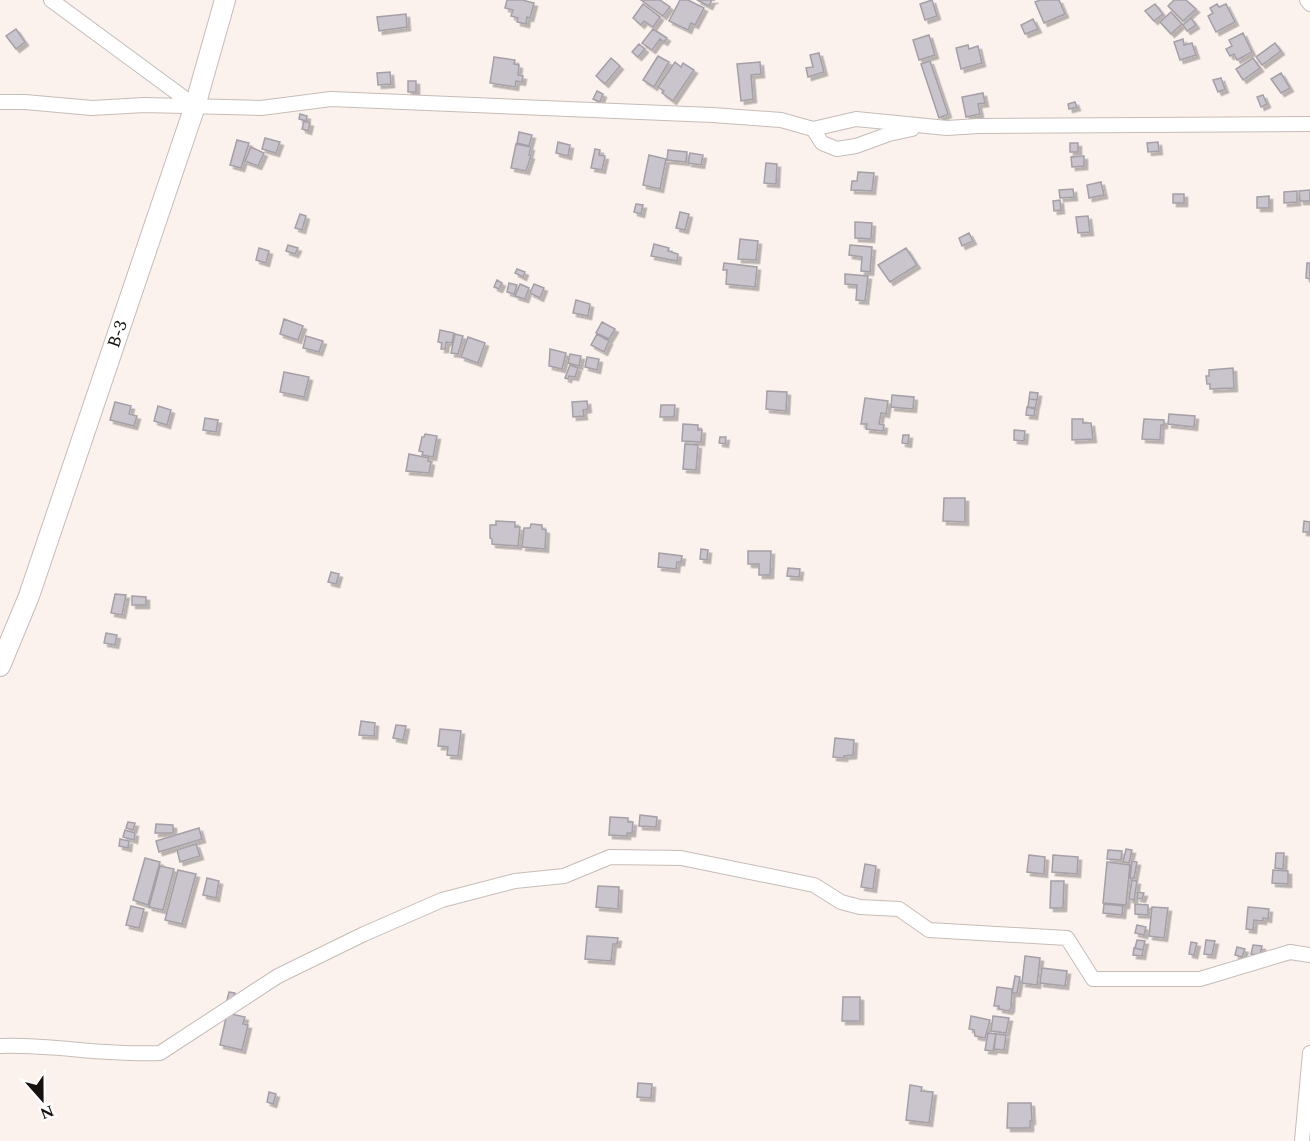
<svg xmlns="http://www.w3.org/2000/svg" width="1310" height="1141" font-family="Spectral,serif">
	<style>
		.building { fill: #cac4cc; stroke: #a59fa7; stroke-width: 1.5; filter: url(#shadow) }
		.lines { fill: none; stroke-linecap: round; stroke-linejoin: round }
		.street-casing { stroke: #c6bcb7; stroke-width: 16 }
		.secondary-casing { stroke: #c6bcb7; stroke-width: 22 }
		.street { stroke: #fff; stroke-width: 14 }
		.secondary { stroke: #fff; stroke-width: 20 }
		.labels { text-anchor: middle; stroke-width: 6; stroke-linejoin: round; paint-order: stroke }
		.street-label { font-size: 18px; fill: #14110f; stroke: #fff }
	</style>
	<defs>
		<filter id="shadow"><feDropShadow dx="3.5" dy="3.5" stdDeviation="0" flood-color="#0004"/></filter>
	</defs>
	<rect width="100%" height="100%" fill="#fcf2ed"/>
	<path class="building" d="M507,0H522L534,3L530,18L527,17L526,24L517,22L518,18L511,16L513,10L505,8Z
		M641,0H660L670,7L663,16Z
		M680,0H688L704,8L695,25L691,23L688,30L669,21Z
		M697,0H715H712L709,6Z
		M932,0L937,16L925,20L920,4Z
		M1040,0H1059L1065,14L1044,23L1035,2Z
		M1174,0H1186L1196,9L1183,21L1168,6Z
		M643,4L660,17L653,27L644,21L641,25L633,18Z
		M1155,4L1163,14L1154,21L1145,11Z
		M1217,4L1219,7L1226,4L1235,22L1216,32L1208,16L1213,13L1210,8Z
		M1171,12L1182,24L1171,34L1160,22Z
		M406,14L407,27L379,31L377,17Z
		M1191,18L1196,25L1187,31L1183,25Z
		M1033,19L1038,29L1025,34L1021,25Z
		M16,29L25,42L16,49L6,36Z
		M653,29L667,38L664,42L660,39L652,50L642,43Z
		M1243,33L1252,52L1237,60L1234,54L1230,56L1226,49L1232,46L1229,40Z
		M929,35L935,55L919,60L913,40Z
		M1183,39L1184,45L1192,43L1196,55L1180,60L1174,42Z
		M1275,43L1281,51L1262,65L1256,57Z
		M639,44L645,49L638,57L632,52Z
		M968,45L969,49L978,46L982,63L961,69L956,48Z
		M819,53L824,72L808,77L806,68L813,67L810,55Z
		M658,56L669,62L654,87L643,80Z
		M494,57L515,60L514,64L519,65L518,75L523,76L522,82L516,81L515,87L490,83Z
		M611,58L620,66L605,84L596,76Z
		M1253,58L1260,68L1243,80L1236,69Z
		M930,61L948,114L939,118L921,64Z
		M675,62L681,67L683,63L694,70L673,101L662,93L664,91L658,87Z
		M760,62L761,74L751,75L753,99L741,101L737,64Z
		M390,72L391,84L378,85L377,73Z
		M1281,73L1290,88L1281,93L1271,79Z
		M1221,78L1225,89L1218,92L1213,80Z
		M408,81H416V92H408Z
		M597,91L603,94L600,102L593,99Z
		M983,93L985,103L978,104L980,114L966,117L962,97Z
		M1263,95L1267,104L1261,107L1257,97Z
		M1075,102L1077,107L1069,109L1068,104Z
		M300,114L307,116L306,121L299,119Z
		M304,121L310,123L308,131L302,129Z
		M519,132L532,135L529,146L517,143Z
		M265,138L280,142L276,153L262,149Z
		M237,140L249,143L241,168L230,165Z
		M558,142L570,145L568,156L556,153Z
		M1158,142L1159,151L1148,152L1147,143Z
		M1070,143H1078V152H1070Z
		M516,144L531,147L529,155L531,156L526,171L511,168Z
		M251,147L264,153L258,166L245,161Z
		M595,149L600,150L599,155L605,156L602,170L591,168Z
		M668,150L687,152L686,162L667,160Z
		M690,153L703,155L701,165L688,163Z
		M649,155L666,159L660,189L643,185Z
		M1084,156V166L1072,167L1071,157Z
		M766,163L777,164L776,184L764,183Z
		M858,172L874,173L872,191L851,190L852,181H857Z
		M1101,182L1104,195L1089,198L1087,185Z
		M1073,189L1074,197L1060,198L1059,190Z
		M1310,190V201H1300L1299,191Z
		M1297,191V202L1284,203V192Z
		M1173,194H1184V203H1173Z
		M1269,196V208H1257V197Z
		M1060,200L1061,210L1054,211L1053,201Z
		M636,204L643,205L641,214L634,212Z
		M680,212L689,214L685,230L676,228Z
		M300,214L306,216L302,230L295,228Z
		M1088,216L1090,232L1078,233L1076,217Z
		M855,222L872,223L871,239L855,238Z
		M969,233L973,241L962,246L959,238Z
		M740,239L758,241L756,260L738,259Z
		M654,244L669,248L668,251L678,254L677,261L651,256Z
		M288,245L298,248L295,254L286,251Z
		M850,245L872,247L870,272L861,271L862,257L849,255Z
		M259,248L269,251L266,263L256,260Z
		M906,248L917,265L890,282L878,265Z
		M724,263L757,267L755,287L726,284L727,270H723Z
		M1307,263H1310V279L1306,278Z
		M517,269L525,272L523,277L515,273Z
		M845,274L868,276L865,301L856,300L857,285L845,284Z
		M497,280L502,283L499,289L494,287Z
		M509,283L517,285L514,294L507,292Z
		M520,284L529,288L525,299L515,296Z
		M534,284L544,288L540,298L530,293Z
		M576,300L590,304L588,316L573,313Z
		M284,319L303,326L298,340L280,334Z
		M602,322L615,329L609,339L596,333Z
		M440,330L454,333L452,343L446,342L445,349H441L442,343L438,342Z
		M455,334L463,336L458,354L451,353Z
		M597,334L609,341L604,352L591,345Z
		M306,336L323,341L319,352L303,348Z
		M468,337L485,343L478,363L461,357Z
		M550,349L566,353L562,369L549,366Z
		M570,354L581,356L579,366L568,363Z
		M587,357L599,359L597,370L585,367Z
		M570,365L578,368L575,377L569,376L568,379L565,378Z
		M1233,368L1234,388L1210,389V384H1207L1206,376H1209V370Z
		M284,372L309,377L304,397L280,392Z
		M767,391L787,392L786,411L766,409Z
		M1030,392L1038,393L1037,400L1029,399Z
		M892,395L914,397L913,409L891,407Z
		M865,398L888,401L886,414L881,413L879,424L884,425L883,431L866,429L867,424H861Z
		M1029,399L1037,400L1035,408L1028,407Z
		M587,401L588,409L583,410L584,416L573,417L572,402Z
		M115,402L131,406L129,414L137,416L134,426L110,420Z
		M661,405H675L674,417H660Z
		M158,406L171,410L167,425L154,421Z
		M1027,407L1035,409L1034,416L1026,415Z
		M1169,414L1195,416L1194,427L1168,424Z
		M205,418L218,420L216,432L203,430Z
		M1072,419H1083V423H1091L1093,439L1072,440Z
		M1144,419L1164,420V425H1161L1160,440L1142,439Z
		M683,424L698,425V430H702L701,442L682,441Z
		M1014,430L1025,431L1024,441L1014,440Z
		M425,434L437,436L433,457L422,455L423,452L419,451L422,437H424Z
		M903,435H909L908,444L902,443Z
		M720,437H726L725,444L719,443Z
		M685,444L698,445L696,470L683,469Z
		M409,454L429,458L428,461L431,462L429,473L406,471Z
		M944,498H965V522L943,521Z
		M496,521L515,522V527H520L518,546L492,544V539L490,538V525H496Z
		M1304,521L1310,522V532H1303Z
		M531,524L542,525V529L546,530L545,549L522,547L524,528H530Z
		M701,549L708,550L707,560L700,559Z
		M748,551H771L770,575H759V564H748Z
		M659,553L682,556L681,562H677L676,569L658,567Z
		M788,568L800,569L799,577L787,576Z
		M331,572L339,574L336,584L328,582Z
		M115,594L126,595L122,615L111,613Z
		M132,596L146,597V605H132Z
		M106,633L117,635L115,645L104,643Z
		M361,721L375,723L374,736L359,735Z
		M396,725L406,726L403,740L393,738Z
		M440,729L461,731L458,756L447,755L448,747L438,746Z
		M835,738L854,740L853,755L844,756V758L833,757Z
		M640,815L657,817L656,827L639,826Z
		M610,817L628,818V822H633L632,833H627V836L609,835Z
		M128,822L135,823L133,830L126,828Z
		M156,824L173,825V833H155Z
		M199,828L202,839L159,852L156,841Z
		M125,830L135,833L134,840L123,837Z
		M120,839L129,841L128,848L119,846Z
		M196,844L200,856L180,862L177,850Z
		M1126,849L1132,850L1129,863L1123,862Z
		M1108,850L1122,851L1121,860L1107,859Z
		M1276,853H1284L1283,869L1275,868Z
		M1029,855L1045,857L1044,874L1027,872Z
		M1053,855L1078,857L1077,874L1052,872Z
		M145,858L160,862L148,905L133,900Z
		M1132,861L1137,862L1134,878H1130Z
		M1107,862L1130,865L1126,905L1103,903Z
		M865,864L876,866L873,889L861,887Z
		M160,866L174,869L163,910L149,907Z
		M178,870L196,874L182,924L165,920Z
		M1273,870L1288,871V884L1272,883Z
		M207,878L219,881L216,898L203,895Z
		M1132,880L1137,881L1134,900L1129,899Z
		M1051,881H1064L1063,908H1050Z
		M598,886L619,887L618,909L596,907Z
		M1138,892L1144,893L1142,899L1137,898Z
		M1104,904L1123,906L1122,915L1103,913Z
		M1135,904L1148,905V915L1135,914Z
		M131,906L144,909L139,928L126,925Z
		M1152,907L1168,908L1164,938L1149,936Z
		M1248,907L1269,909L1268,919L1263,918V921L1254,920L1253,930L1246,929Z
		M1137,925L1146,927L1144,935L1135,933Z
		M587,936L618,938L617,944H613L611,961L585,959Z
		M1137,940L1145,941L1143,950L1135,948Z
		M1206,940L1215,941L1212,955L1204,954Z
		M1191,942L1197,943L1194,955L1189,954Z
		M1253,945L1262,946L1260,955L1251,954Z
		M1237,947L1245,949L1242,957L1235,955Z
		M1134,948L1143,950L1142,956L1133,955Z
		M1025,956L1040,958L1037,985L1022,983Z
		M1042,968L1067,971L1065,986L1040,983Z
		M1015,976L1020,977L1017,993H1012Z
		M997,987L1012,989L1011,1008L1009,1011L999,1009V1006H994Z
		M229,992L235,993L233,1002L227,1000Z
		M843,997H860V1021H842Z
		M227,1013L245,1017L243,1024L248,1025L242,1050L220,1045Z
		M971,1016L990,1020L985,1038L975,1036L974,1030L969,1029Z
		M993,1016L1009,1018L1006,1033L991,1031Z
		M988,1033L996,1034L993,1051L985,1050Z
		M996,1034L1006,1035L1004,1050L994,1049Z
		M638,1083L652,1084L651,1098L637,1097Z
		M910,1085L922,1087L921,1091L933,1092L929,1123L906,1120Z
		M269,1092L276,1094L273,1104L267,1102Z
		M1008,1103H1031L1032,1121H1030V1128H1007Z"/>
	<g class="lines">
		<g class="street-casing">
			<path id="street" d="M51,0L195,106
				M1307,0L1310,4
				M0,102H25L92,108L144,105L261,108L331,99L712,115L781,120L813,129L856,119L947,128L978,126L1310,124
				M813,129L822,143L837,149L856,146L889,134L912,129
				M0,1046C53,1044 106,1056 160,1053L278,976L364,934L442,900L515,881L564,876L610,857L681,858L814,885L841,902L860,907L899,909L929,930L1067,938L1093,979H1200L1290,952L1310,955
				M1302,1141L1310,1053"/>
		</g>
		<g class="secondary-casing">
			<path id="secondary" d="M0,666L29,596L195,106L225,0"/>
		</g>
		<use href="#street" class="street"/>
		<use href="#secondary" class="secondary"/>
	</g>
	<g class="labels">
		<g class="street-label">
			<text transform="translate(117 334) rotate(-71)" y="6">B-3</text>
		</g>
	</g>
	<g transform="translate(42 1099) rotate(159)" stroke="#ffffff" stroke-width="4.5" paint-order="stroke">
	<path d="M0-4.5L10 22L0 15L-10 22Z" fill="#14110f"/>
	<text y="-9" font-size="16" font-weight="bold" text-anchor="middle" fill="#14110f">N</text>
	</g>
</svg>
